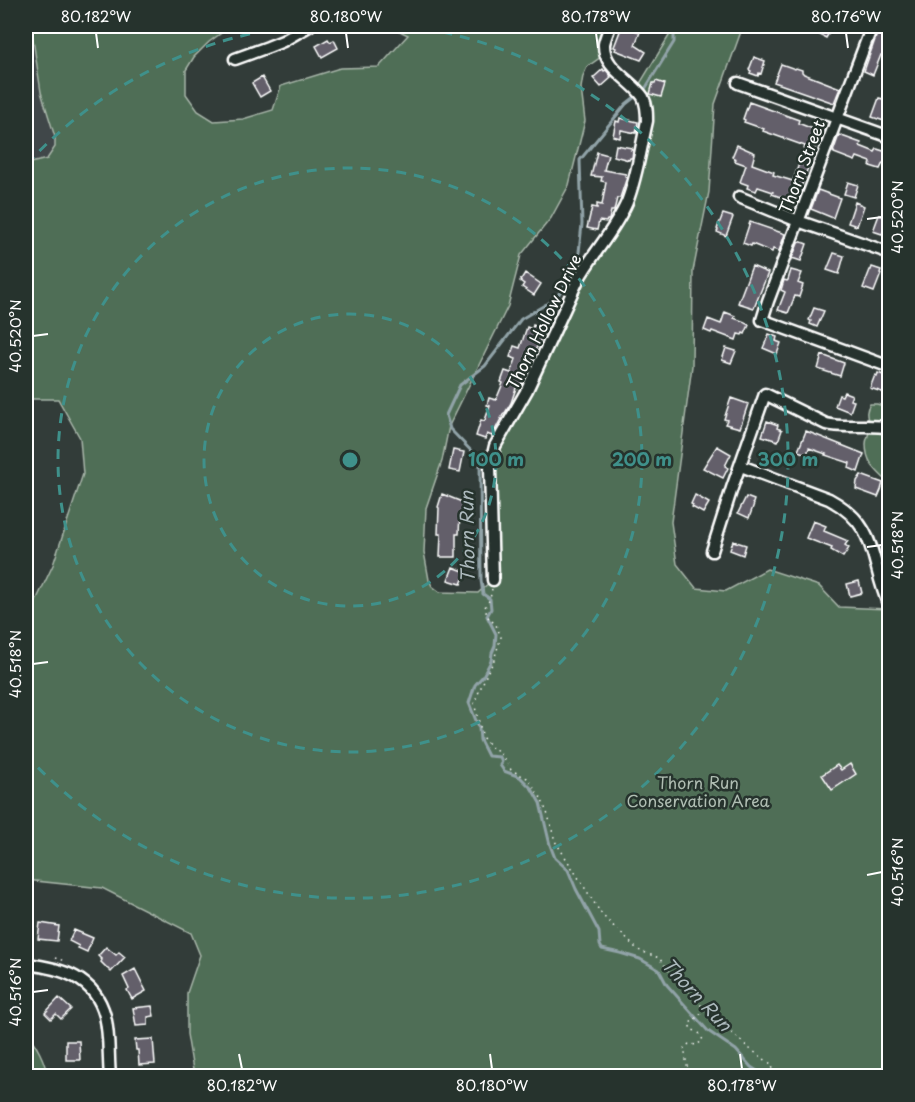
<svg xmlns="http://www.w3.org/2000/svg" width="915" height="1102" font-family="'Playpen Sans',sans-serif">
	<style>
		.built { fill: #414648 }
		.green { fill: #506e56; stroke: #a8b6aa; stroke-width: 1.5 }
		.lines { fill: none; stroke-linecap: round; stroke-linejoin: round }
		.stream { stroke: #91a3a8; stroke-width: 3 }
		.building { fill: #635f6b; stroke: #fff; stroke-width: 1.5 }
		.street-casing { stroke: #fff; stroke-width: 15 }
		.path { stroke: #fff; stroke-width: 1.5; stroke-dasharray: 1.5 4.5; stroke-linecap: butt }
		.street { stroke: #26332d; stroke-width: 10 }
		.ticks { fill: none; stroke: #fff; stroke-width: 2 }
		.ring { fill: none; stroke: #3f918b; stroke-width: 3; stroke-dasharray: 10 8 }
		.labels { text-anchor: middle; stroke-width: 5; stroke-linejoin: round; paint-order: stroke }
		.street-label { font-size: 16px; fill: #fff; stroke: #26332d }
		.park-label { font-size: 16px; fill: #b0beb3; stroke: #26332d }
		.water-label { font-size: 18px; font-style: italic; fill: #adbabe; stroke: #26332d }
		.centre { fill: #3f918b; stroke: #26332d; stroke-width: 3 }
		.ring-label { font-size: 18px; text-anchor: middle; font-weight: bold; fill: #3f918b; stroke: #26332d; stroke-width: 5; stroke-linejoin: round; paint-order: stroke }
		.neatline { fill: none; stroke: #fff; stroke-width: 2 }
		.ticks-label { font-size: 15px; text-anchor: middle; fill: #fff }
	</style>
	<rect width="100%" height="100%" fill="#323c39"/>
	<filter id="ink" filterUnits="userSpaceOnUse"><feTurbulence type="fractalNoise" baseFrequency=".0167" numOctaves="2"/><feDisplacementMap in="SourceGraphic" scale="12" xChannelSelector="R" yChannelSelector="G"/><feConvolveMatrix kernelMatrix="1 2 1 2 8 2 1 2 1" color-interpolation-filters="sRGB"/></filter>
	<g filter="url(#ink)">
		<path class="built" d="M26,26H31L41,92L55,137V147L47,159L26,164Z"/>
		<path class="green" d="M31,26H236L227,29L209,42L194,57L186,70V94L198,111L214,121L243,119L273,110L281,86L340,68L379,67L408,35L389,26H600L605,38V54L587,67L583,76L581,88L585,121L569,185L551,218L521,255L508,306L449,426L442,461L426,508L424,552L429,580L432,586L440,592L478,593L493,579L490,467L565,307L620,215L647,121L636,90L675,26H743L715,104L709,192L693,271L692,366L671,522L677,564L696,588L726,591L767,569L819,586L839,607L888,609L889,610V1076H194L187,1034V993L200,955L191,933L102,888L26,880V622L53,565L83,474L80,438L58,399H26V164L47,159L55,147V137L41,92Z
			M870,404H877L889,408V483C877,471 866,464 866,444C866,439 869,435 869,431C870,420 863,414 870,404Z
			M26,1035C36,1041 46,1064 47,1076H26Z"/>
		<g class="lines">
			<path class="stream" d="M674,26V42L645,89L626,104L580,160L582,224L579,252L575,269L566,284L555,299L521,319L485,366L460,385L446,415L450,429L480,460L481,580L483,594L490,599L491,609L487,616L496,634L495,646L492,653L491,661L483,676L475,685L469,703L479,728L480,740L488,756L500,757L502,762L500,765L504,771L520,777L532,789L540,803L550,845L555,858L568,870L576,889L599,932L600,945L602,949L620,953L640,959L659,970L667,985L708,1031L736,1050L751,1067L765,1076"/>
		</g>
		<path class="building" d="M622,26L640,32L635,45L646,52L641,60L615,50L616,48L614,47Z
			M822,26H833L826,38L818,34Z
			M877,34L890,39V58L881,55L873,75L864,71Z
			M328,39L330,42L334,40L338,48L322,57L316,46Z
			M754,57L765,61L761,74L759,73L758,76L750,73L751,71L749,70Z
			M781,64L795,69L796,68L802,70V72L804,74L840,88L834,103L774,82Z
			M603,69L604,71L606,70L611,76L610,77L611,78L601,87L593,78Z
			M262,77L270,91L260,97L252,83Z
			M656,81L665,84L661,97L650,94L653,83H655Z
			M888,85H890V123L872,117L879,98L883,99Z
			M749,102L799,120L798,123L813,129L814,126L825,129L819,146L816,145L801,187L803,188L797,203L772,194L773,192L758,187L756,191L747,188L748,185L740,182L746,165L735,161L736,159L732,157L737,145L755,153L752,164L774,172L773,175L793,181L805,146L763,131L764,129L744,122L745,120L743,119Z
			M620,118L638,122L636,133L621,130L620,138L613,136L616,121L619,122Z
			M839,135L861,143L860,146L875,152L877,149L890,153V165L883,163L880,169L870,166L871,162L857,157L855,161L834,153V152H833Z
			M616,145L632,148L631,150H633L632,158H630L629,160L614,156Z
			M597,152L608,155L604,170L626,174L625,176L627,177L620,198H617L614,211H611L609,220H607L606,222L599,221L597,230L587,228L592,207L597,208V204L602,205L606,182L601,181L602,177L591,176Z
			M848,182L858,185L854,197L844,194Z
			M818,190L840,198L833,218L811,209Z
			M855,202L864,206L857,226L848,223Z
			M723,214L733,217L726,236L717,232L718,230L717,229Z
			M879,215L890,218V233L884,231L882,234L873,231Z
			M750,222L785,234L779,251L773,249L772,252L752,244L751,246L743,243Z
			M799,241L807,244L801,261L792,258Z
			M834,253L844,256L839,274L827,270Z
			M752,266L768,273L754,308L738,303Z
			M872,267L881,270L880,273L881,274L874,292L863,288L870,270H871Z
			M791,270L802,273L798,283L803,285L799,297L795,296L788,313L778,310L785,292L781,290L784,280L787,281L788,280Z
			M525,273L541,284L534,295L522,287L524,284L520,281Z
			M814,308L824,311L817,327L810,324L811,321L809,320Z
			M725,312L735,316L734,318L745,322V323L749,325L745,334L743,333L742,335L738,334L736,340L712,331L711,333L704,330L708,319L721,324Z
			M533,325L545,330L533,355L535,356L531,363L529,362L528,365L520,387L516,388L511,403L505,413H504L492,436L487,434L485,439L476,436L481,420L484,421L485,420L490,406L487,405L489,398L496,400L503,383L501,382L505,371L511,373L516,359L510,357L514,346L520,348L527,327L532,329Z
			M769,334L777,337L776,341L781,343L777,354L763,348Z
			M726,348L736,351L731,363L722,360Z
			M822,355L844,363L840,376L818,369Z
			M878,373L886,376L885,379L889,380L885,393L870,388L875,375L877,376Z
			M844,392L852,395L850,400L854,401L850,412L835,406L839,395L842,396Z
			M731,398L748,404L740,428L725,424L727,420L724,419Z
			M767,421L778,425L777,428L782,430L778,441L762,436Z
			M806,431L864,454L858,472L849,468L850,463L825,455L826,454L809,448L807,454L798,451Z
			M717,446L731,454L725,466L728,468L723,478L703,468Z
			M453,450L464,452L460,472L449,470Z
			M861,475L883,483L881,490L878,497L856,489L857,481Z
			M442,494L467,504L463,514L460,513L459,534H456V557H440L441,534H438L439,508L438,507Z
			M695,495L709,503L703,513L692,507L693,505L691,504Z
			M746,497L754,500L753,503L754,504L749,518L738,513Z
			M813,521L826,526L824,531L848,541L845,545L849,548L843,557L831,550L832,548L806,538Z
			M733,541L746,545L743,555L730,550Z
			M453,567L466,572L461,584L448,580Z
			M859,581L862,593L850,596L847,584Z
			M850,764L856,774L832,790L822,775L837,765L841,770Z
			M40,923L59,926L57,941L38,939Z
			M74,930L93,938L87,952L78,948L79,946L69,941Z
			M106,947L116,955L119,952L125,957L111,972L101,962L102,960L98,956Z
			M135,969L146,991L132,999L127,990L129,989L123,976Z
			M59,998L71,1009L61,1019L56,1014L51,1019L45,1013Z
			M152,1006L154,1016L148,1017V1025L136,1026L133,1008Z
			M153,1039L155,1064L139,1065L138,1050H136L135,1040Z
			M66,1041H79L80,1060H66Z"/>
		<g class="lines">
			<g class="street-casing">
				<path id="street" d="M872,26L768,301L762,320L890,367
					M235,59L268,47L283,41L309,26
					M738,83L890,137
					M739,197L798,221L890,253
					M741,466L829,499C881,527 869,563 890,608
					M712,551L732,488L765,394L826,424C847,429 868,423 890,428
					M493,580L490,467L495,446L527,390L578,280C593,253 615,230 627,202C637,177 641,147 647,121C647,113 647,105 643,97C631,79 603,69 604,44C605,38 608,32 610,26
					M26,964C61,968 95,977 105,1016C110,1036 108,1057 110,1076"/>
			</g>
			<path class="path" d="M492,589L490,599L485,607L487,616L496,625L501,637L493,663L489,669L474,703L483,738L490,746L503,756L511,770L527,778L541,798L548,815L555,841L602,915L638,950L659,958L675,979L689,991L705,1010L750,1049L771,1064L776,1076
				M55,958L65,961
				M695,1076L687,1066L684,1048L689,1044L697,1045L703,1040L699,1033L691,1029L689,1024L704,1011"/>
			<use href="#street" class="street"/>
		</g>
	</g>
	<path class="ticks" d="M96,33L98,48M346,33L348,48M596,33L598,48M846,33L848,48M867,219L882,217M33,336L48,334M867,547L882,545M33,664L48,662M867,875L882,872M33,992L48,990M239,1054L242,1069M490,1054L492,1069M740,1054L742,1069"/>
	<g class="ring">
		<circle cx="350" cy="460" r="146"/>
		<circle cx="350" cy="460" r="292"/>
		<path d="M27 164A438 438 0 0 1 293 26M407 26A438 438 0 1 1 27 756"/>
	</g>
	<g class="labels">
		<g class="street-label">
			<text transform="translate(802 167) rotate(-69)" y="6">Thorn Street</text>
			<text transform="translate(544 322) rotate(-64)" y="6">Thorn Hollow Drive</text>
		</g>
		<g class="park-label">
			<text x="698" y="789">Thorn Run<tspan x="698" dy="18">Conservation Area</tspan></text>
		</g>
		<g class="water-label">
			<text transform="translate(468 537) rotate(-91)" y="6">Thorn Run</text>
			<text transform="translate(696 995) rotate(47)" y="6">Thorn Run</text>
		</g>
	</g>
	<circle cx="350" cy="460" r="9" class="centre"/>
	<g class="ring-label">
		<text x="496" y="466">100 m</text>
		<text x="642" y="466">200 m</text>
		<text x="788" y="466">300 m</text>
	</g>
	<rect width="915" height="1102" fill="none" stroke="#26332d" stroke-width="66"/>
	<rect x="33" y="33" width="849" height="1036" class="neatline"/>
	<g class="ticks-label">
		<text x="96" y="22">80.182°W</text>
		<text x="346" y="22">80.180°W</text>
		<text x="596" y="22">80.178°W</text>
		<text x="846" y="22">80.176°W</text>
		<text transform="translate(898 217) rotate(-90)" y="5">40.520°N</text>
		<text transform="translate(16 336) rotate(-90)" y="5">40.520°N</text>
		<text transform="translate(898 545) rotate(-90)" y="5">40.518°N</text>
		<text transform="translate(16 664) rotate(-90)" y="5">40.518°N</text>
		<text transform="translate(898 872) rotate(-90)" y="5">40.516°N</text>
		<text transform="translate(16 992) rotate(-90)" y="5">40.516°N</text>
		<text x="242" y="1091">80.182°W</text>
		<text x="492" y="1091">80.180°W</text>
		<text x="742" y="1091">80.178°W</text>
	</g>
</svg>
